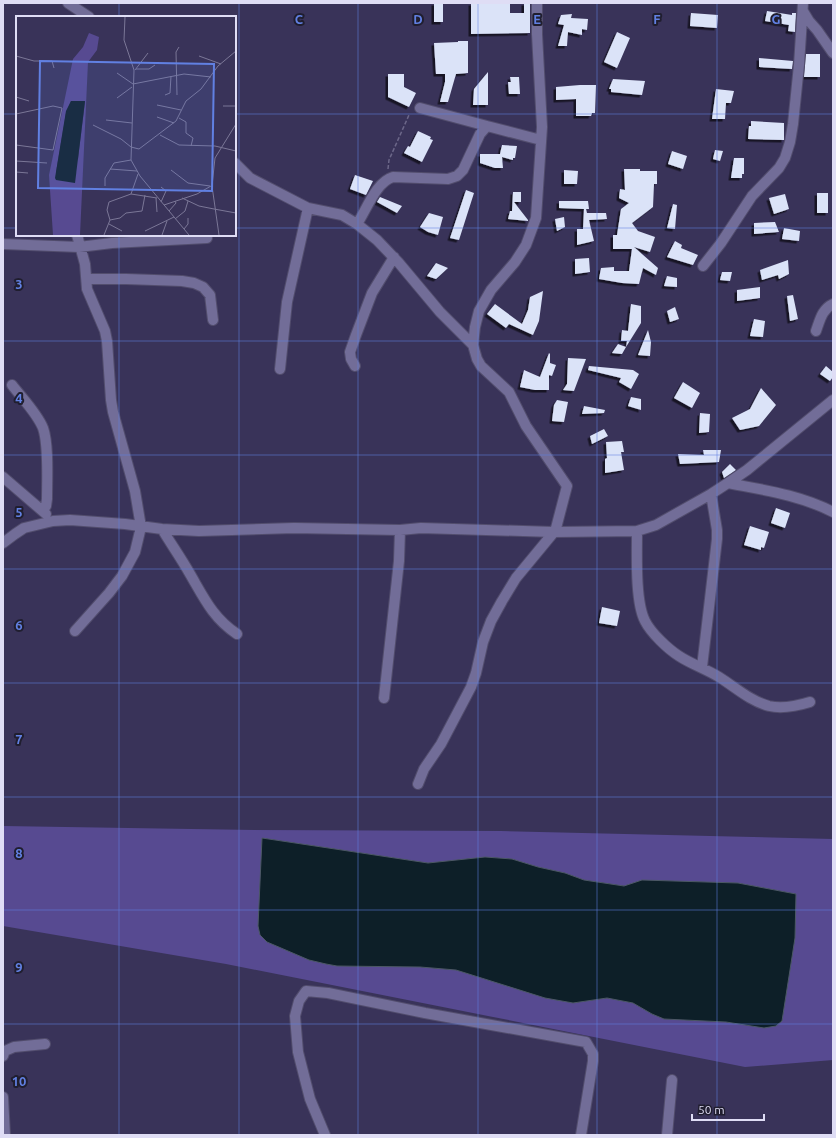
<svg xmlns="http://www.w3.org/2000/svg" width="836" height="1138" font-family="Ubuntu,sans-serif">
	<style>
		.green { fill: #574a91; fill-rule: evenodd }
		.water { fill: #0d1f28; stroke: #4c5866 }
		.building { fill: #dbe3f8; filter: url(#shadow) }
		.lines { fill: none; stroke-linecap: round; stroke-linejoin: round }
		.minor-casing { stroke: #524d6d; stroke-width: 12 }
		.path { stroke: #6c6789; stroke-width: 1.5; stroke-dasharray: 4 2; stroke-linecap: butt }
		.minor { stroke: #726d98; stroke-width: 10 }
		.grid { fill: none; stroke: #6180e2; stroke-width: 1; stroke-opacity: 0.55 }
		.inset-road { fill: none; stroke: #7b7797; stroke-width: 1 }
		.view { fill: #6180e2; fill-opacity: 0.15; stroke: #6180e2; stroke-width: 2 }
		.inset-edge { fill: none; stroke: #dfddf5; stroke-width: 2 }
		.grid-label { font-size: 13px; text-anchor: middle; font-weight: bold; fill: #6180e2; stroke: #201e2f; stroke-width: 4; stroke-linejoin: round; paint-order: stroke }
	</style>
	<defs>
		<filter id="shadow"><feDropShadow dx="-2.5" dy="2.5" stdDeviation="0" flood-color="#0009"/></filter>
	</defs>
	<rect width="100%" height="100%" fill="#393359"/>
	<path class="green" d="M3,826L255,830L501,831L833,839V1060L745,1067L226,964L3,926ZM262,838L428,863L485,857L512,859L538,867L565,873L584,880L625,886L642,880L738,883L796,894L743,1025L726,1022L664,1019L652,1014L633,1003L607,998L573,1003L456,970L420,967L337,966L326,964Z"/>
	<path class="water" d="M262,838L428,863L485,857L512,859L538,867L565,873L584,880L624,886L642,880L738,883L796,894L795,938L782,1021L776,1026L764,1028L726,1022L664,1019L652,1014L633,1003L607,998L573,1003L545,998L456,970L420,967L337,966L326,964L309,960L267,942L260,935L258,926Z"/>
	<path class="building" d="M434,3H443V22H434Z
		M471,3H510V13H524V3H530V33L471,34Z
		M767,11L792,15V13H796L795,32L788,31L789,25L765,21Z
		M691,13L718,15L717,28L690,26Z
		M572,14L571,18L588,19L587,30L582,29V35L568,32L567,46H558L564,25L558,24L561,15Z
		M617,32L630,38L617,68L604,62Z
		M458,41H468V73L456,74L448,102H440L445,82V74H436L434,43L458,42Z
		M806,54H820V77H804Z
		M759,58L793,61L792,69L759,67Z
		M488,72V105H473L474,89Z
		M388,74H404V87L416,93L409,107L388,97Z
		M510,77H519L520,94H509L508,82H511Z
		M613,79L645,81L642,95L611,92V89H609Z
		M580,85H596L595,113H592L591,116H576V99L556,100V87Z
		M716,89L734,91L731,103H726L725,119H712Z
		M751,121L784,123V140L748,139L749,126H751Z
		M418,131L431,137L430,139L433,140L422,162L404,153L408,146L410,147Z
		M502,145L517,146L515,158H513V160L502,157L503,168H495L480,163V154H500Z
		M715,150L723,151L720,161L713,159Z
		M672,151L687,156L683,169L668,164Z
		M734,158H744V174H742V178H731Z
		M624,169H640V171H657V184H654L653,207L632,223L638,231L655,237L650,252L634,247L658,268L656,275L643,268L639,284L622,283L599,279L601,268L614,267V271H629L632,249H613V235H617L621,209L629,203L619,198L620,189L625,190Z
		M564,170L578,171L577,184H564Z
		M355,175L373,181L366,195L350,189Z
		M466,190L474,193L459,240L450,238Z
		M513,192H521V202H514L528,220V221L508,219L510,211H512Z
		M817,193H828V213H817Z
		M785,194L789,209L774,214L769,198Z
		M380,197L402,206L397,213L377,202Z
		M559,201H588L589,209H586L587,213H606L607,219L589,220L594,241L577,245V229H583L584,209L559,208Z
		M673,204L677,205L675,229L667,228Z
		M429,213L443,217L438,235L428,232L420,227Z
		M564,217L565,227L557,231L555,219Z
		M775,222L779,232L754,234V223Z
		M784,228L800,231L799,241L782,239Z
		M675,241L682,245L681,248L698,255L693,265L667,257Z
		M589,258L590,272L575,274V259Z
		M788,260L789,274L779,279L778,275L762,280L760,270Z
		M436,263L448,268L436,279L427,276Z
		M722,272H732L730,281L720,280Z
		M667,276L677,278V287L664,286Z
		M760,287V298L737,301V290Z
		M543,291L539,321L533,335L509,324L506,328L487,314L495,304L522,324L528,310L530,297Z
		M793,295L798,319L790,321L787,296Z
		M631,304L641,306V323L626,347L627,341H621L622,330L628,331Z
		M675,307L679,319L670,322L667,311Z
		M754,319L765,321L763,337L750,336Z
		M648,330L651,342L650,356L638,355Z
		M618,344L626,347L622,354L612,353Z
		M549,353L550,354V363L556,365L552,376L549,375V390H535L520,387L524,370L540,377Z
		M568,358L586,359L574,391L563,390L567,384Z
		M589,366L633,370L639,374L631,389L619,382L621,378L588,370Z
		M826,366L833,372V377L830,381L820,374Z
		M683,382L700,393L692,408L674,398Z
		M761,388L776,405L759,426L740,430L732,418L750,409Z
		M631,397L641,399V410L628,406Z
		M557,400L568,402L564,422L552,421L554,405Z
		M584,406L605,410L604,413L582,414Z
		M700,413L710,414L709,432L699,433Z
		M604,429L608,436L592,444L590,436Z
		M622,441L624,452H621L624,470L605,473V459L607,458L606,442Z
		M703,450H721L719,462L680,464L678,454L704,455Z
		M730,464L736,470L724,478L722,472Z
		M776,508L790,513L785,528L771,523Z
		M750,526L769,532L764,548L761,547V550L744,545Z
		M602,607L620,611L617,626L599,623Z"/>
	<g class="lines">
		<g class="minor-casing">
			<path id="minor" d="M68,3L89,17
				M537,3V34L542,127L536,218L526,245L515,262L491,290L479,311L475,327L473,345L477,359L481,366L509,392L526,426L567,486L555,532
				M803,11L809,21L817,30L833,53
				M420,108L487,126
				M235,163L250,178L308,208L342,215L357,224L377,240L399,263L440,312L473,345
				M357,224C367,209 376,182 393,177L448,179L457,176L463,170L480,134L487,126L541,140
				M3,244L79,247L112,243L207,238
				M703,266L721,243L752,196L779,168L785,158L790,142L793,124L799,65L803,3
				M87,279H126L182,281L194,283L203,287L210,295L213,320
				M816,331C820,320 822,309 833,304
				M355,366L351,359L350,352L356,335L372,293L394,257
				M280,369L287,302L308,208
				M12,385C22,398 37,413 43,428C49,445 47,481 47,499L46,506L43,510
				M3,477L46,514
				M728,483C764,490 800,495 833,512
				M162,529C171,544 181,558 190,574C204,598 213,618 237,634
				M637,531C637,554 635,602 645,621C651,633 668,649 679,656C691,664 706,669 719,677C735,687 750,701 769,706C782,709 797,706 810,702
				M3,543L15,534L24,528L53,521L70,520L125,524L162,529L199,531L294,528L400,530L421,528L554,532L637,531L656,525L711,494L728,483L747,470L833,400
				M75,631L109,593L122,576L135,552L141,527L135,491L113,412L111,400L107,341L105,331L87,289L85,264L77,235
				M702,667L717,539V530L711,494
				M384,698L399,561L400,530
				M418,784L424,769L441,744L471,687L476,673L483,642L491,621L502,601L516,578L554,532
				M3,1056L5,1051L14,1047L45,1044
				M3,1097L5,1135
				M325,1135L310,1099L298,1052L295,1016L299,1001L306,991L328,993L425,1013L586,1042L593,1054V1061L581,1135
				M667,1135L672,1080"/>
		</g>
		<path class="path" d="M388,169L389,160L409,115"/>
		<use href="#minor" class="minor"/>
	</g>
	<path class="grid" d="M119,3V17M239,3V1135M358,3V1135M478,3V1135M597,3V1135M717,3V1135M3,114H17M235,114H833M3,228H17M235,228H833M119,235V1135M3,341H833M3,455H833M3,569H833M3,683H833M3,797H833M3,910H833M3,1024H833"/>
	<g transform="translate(16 16)">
		<rect width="220" height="220" fill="#393359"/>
		<path d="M73,17L83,21L81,34L72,46L64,219H37L33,159L57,43L67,31ZM55,85L69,86L62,143L40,156L50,97Z" fill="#574a91" fill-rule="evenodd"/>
		<path d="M55,85H69L59,167L40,164L39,162L50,95Z" fill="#0d1f28"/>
		<path class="inset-road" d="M109,1L108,24L118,54L115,144L124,160L173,219M0,40L18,45H36L38,52M183,40L205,48M120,53H133L139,49M119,54L132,37M101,57L117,68L168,58L195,61M149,79L154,77L155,60M161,79L160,36L163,31M0,81L13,85M101,82L116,71M141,89L165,94M207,90H220M0,98L37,90L46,92L37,134L0,129M141,101L158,107M163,102L170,106V117L177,122L175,130M90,104L116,107M77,109L105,123L115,131L123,133L160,105L170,85L185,73L202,50L220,35M144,119L163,129L199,130L220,135M0,145L31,147M94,153L121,155M155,154L172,167L194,170M0,156L12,157M89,170V162L98,147L115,144M115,178L122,158M140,182L141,196M166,182L183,190L198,193M145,186L150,175L145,171M148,189L181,178L195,170M198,193L220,197M153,195L160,187L159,185M159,203L169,195L172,185M94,204L104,202L110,197L126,195L129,179M93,208L106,215M168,213L172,208V202M129,215L158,201M88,219L94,204L91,194L93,186L115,178L141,182M146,219L151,205M203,219L196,170L198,151L199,142L220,108"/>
		<path class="view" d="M24,45L198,48L196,175L22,172Z"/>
		<rect width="220" height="220" class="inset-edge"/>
	</g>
	<g class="grid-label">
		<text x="299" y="24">C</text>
		<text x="418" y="24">D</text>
		<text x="537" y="24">E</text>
		<text x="657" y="24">F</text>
		<text x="776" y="24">G</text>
		<text x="19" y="289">3</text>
		<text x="19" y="403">4</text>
		<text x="19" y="517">5</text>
		<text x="19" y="630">6</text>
		<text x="19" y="744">7</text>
		<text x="19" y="858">8</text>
		<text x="19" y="972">9</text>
		<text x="19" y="1086">10</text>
	</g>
	<rect width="836" height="1138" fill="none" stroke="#dfddf5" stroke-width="8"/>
	<path d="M692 1114v6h72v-6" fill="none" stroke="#dfddf5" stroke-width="2"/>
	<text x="698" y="1114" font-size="12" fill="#dfddf5" stroke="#201e2f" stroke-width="3" paint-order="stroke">50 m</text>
</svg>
